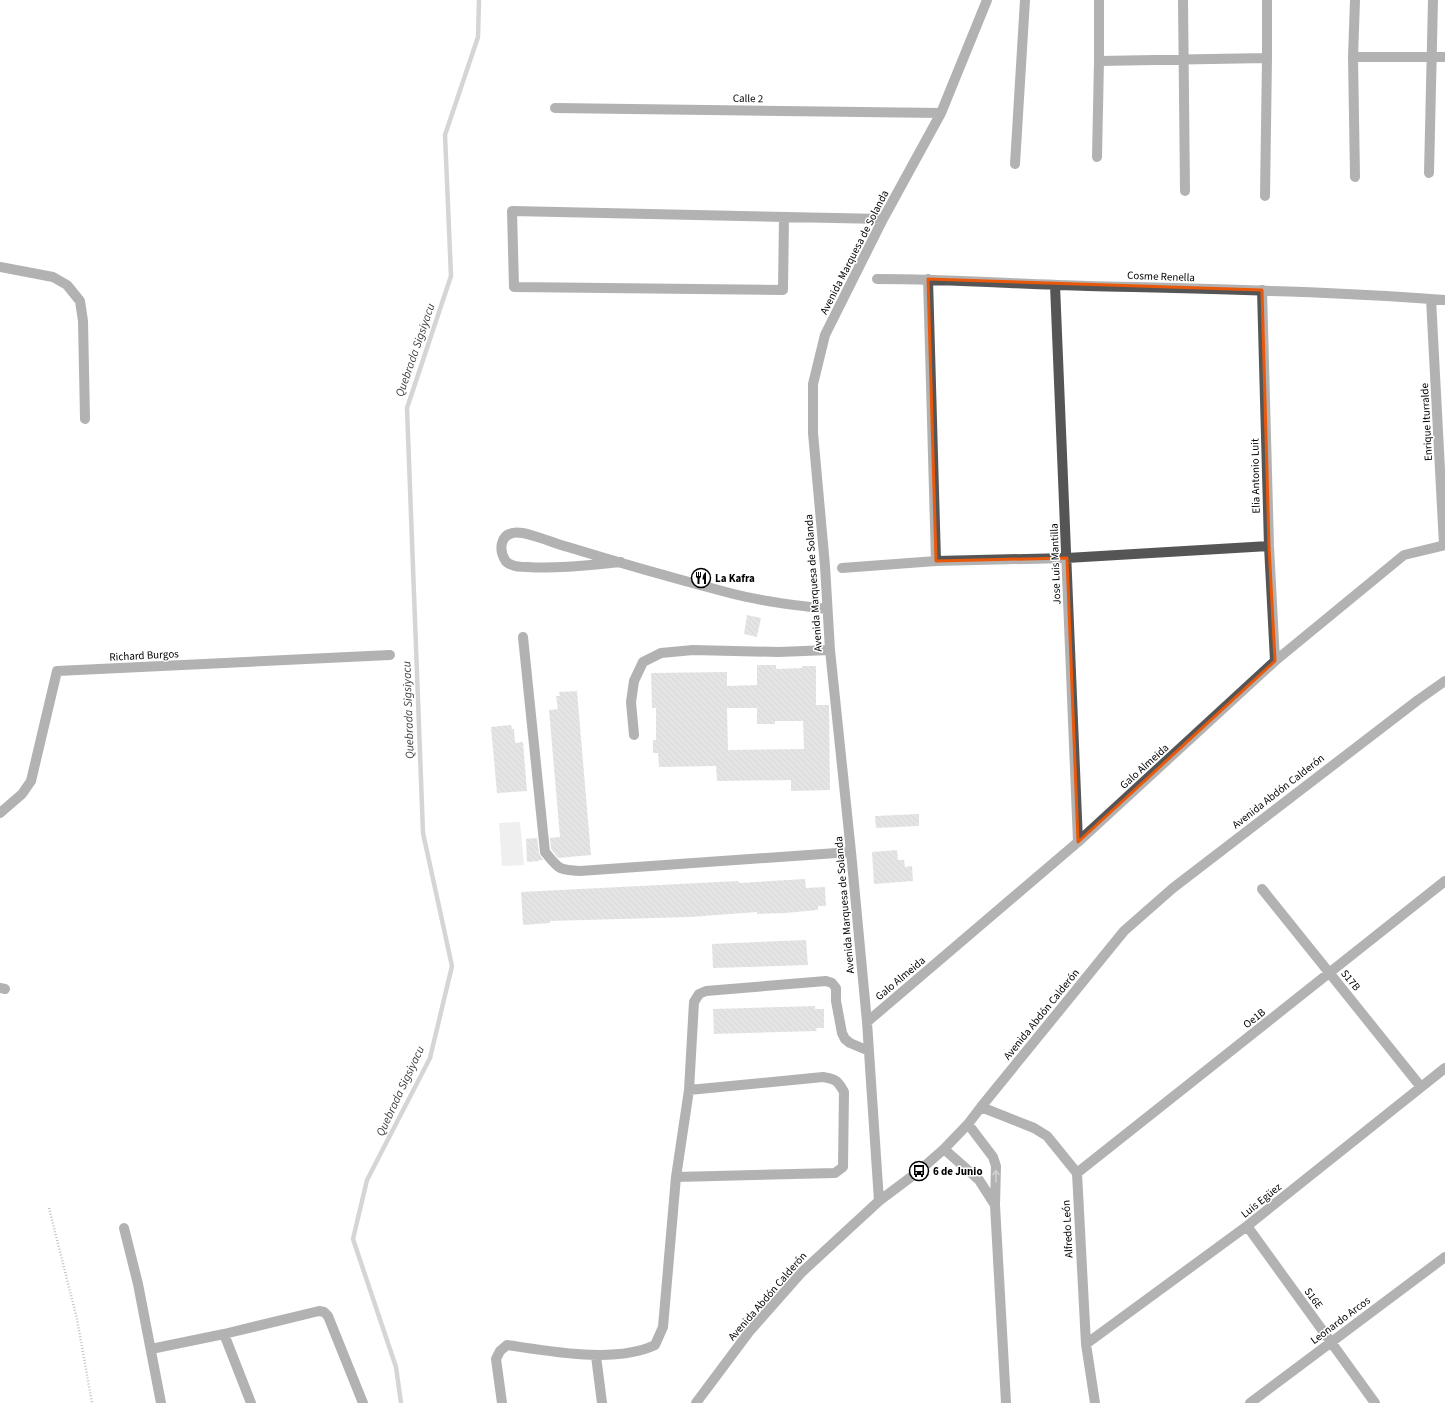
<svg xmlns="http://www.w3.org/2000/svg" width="1445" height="1403" font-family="'Source Sans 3',sans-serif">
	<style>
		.pitch { fill: #dcdcdc }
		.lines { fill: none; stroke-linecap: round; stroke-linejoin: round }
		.stream { stroke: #a3a3a3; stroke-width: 4.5 }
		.building { fill: url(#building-back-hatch); fill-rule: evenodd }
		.path { stroke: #777; stroke-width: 2.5; stroke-dasharray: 1 2; stroke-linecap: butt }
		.minor { stroke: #555; stroke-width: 10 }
		.oneway { stroke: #999 }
		.marked { fill: none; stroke: #e8590c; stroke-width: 3; stroke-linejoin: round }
		.labels { text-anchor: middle; stroke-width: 3; stroke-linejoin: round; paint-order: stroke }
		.street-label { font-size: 11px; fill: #000; stroke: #fff }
		.poi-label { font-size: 11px; font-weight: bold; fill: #000; stroke: #fff; text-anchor: start }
		.water-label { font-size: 12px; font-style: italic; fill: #444; stroke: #fff }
	</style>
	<defs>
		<pattern id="building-back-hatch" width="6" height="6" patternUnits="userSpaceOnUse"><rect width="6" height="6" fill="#c4c4c4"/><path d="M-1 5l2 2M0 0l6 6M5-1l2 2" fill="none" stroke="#a7a7a7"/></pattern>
	</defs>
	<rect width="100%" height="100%" fill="#fff"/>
	<path class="pitch" d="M520,822L524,865L502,866L499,823Z"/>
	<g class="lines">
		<path class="stream" d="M401,1403L396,1367L353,1239L367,1180L430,1058L452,966L423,833L407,408L451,276L445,135L478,37L479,0"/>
	</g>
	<path class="building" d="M747,615L761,618L757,637L744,634Z
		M757,665H776V669L802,668V666H816V705H829L830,790L791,791V780L717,781L716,766L659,767L658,753H653V740H656V708H652L651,673L727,672V686L757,685ZM727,708H757V724H775V721H803L804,749L728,750Z
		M577,691L591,855L558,858L551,849L550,838L560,837L549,710L558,709L556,696H560L559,692Z
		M511,725L512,729H514L515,743L523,742L527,791L497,793L491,727Z
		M919,814V826L876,828L875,816Z
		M537,838L539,853L543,860H539V861L527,862L526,839Z
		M897,850L898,860H904L905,867L912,866L913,881L874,884L872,852Z
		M805,879L806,888L825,887L826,906H818V910L785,913L757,914V912L690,917L550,921V923L523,925L521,892L738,881L739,883Z
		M806,940L808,965L713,968L712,944Z
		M815,1006V1009H824V1028H816L817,1031L714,1034L713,1009Z"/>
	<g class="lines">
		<path class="path" d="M49,1208L77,1319L92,1403"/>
		<path class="minor" d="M1183,0L1185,191
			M1355,0L1353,57L1355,177
			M1353,57H1445
			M1099,61L1267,58
			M555,108L941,113
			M1097,157L1099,61V0
			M1015,164L1025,0
			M1429,173L1433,0
			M1265,196L1267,58V0
			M784,217L783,290L514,287L512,211L883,219
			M0,267L53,277L67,285L80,301L83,321L85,419
			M877,279C947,279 1018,284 1088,286C1207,289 1326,291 1445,300
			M928,279L936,561
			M1055,285L1078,842
			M1262,290L1269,546L1275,661
			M1431,299L1444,545
			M621,562C590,565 558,569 527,567C522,567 516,567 512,565C509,564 506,562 505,560C499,550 500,535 513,533C525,530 555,544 568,547C620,563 673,578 726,592C759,601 793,605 827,609
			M842,568L936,561L1067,558L1269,546
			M523,637L545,852C559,869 558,870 580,871L851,852
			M634,735L631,702L634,681L643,662L661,653L693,650L778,652L830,650
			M0,813L22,794L31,781L57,671L390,655
			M1262,889L1421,1087
			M0,988L5,989
			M867,1022L1078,842L1275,661L1404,555L1445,545
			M981,1107L1034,1128L1047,1136L1077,1173L1086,1344L1095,1403
			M968,1124L993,1157L996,1166L995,1205L1006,1403
			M944,1149L979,1180L995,1205
			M1077,1173L1445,881
			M676,1177L835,1173L843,1167L844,1092C838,1081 836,1079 823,1077L689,1090
			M879,1201L867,1022L851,852L830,650L825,566L813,433V384L825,335L883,219L941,113L987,0
			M1247,1226L1375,1403
			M124,1228L138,1284L161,1403
			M1086,1344L1247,1226L1445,1068
			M151,1349L224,1334
			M596,1356L602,1403
			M251,1403L224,1334L319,1311L324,1312L328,1316L363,1403
			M502,1403L496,1359L500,1351L507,1345C549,1351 615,1364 655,1345L663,1327L676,1177L689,1090L694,1002L699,994L706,991L826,981L832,983L836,988V1001L842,1033L845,1039L850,1043L869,1051
			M696,1403L749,1332L802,1272L879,1201L919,1171L944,1149L968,1124L981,1107L1124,931L1173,888L1418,700L1445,681
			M1250,1403L1445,1257"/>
	</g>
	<defs><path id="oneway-shaft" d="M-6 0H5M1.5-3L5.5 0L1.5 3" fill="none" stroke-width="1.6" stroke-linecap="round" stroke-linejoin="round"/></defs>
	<use class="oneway" href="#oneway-shaft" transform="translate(996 1176) rotate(-91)"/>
	<path d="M0 0H1445V1403H0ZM928,279L1262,290L1269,546L1275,661L1078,842L1067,558L936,561Z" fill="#fff" fill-opacity=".55" fill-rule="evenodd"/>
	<path class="marked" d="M928,279L1262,290L1269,546L1275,661L1078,842L1067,558L936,561Z"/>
	<defs>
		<g id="restaurant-ring" transform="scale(1)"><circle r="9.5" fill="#fff" stroke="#000" stroke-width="1.5"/><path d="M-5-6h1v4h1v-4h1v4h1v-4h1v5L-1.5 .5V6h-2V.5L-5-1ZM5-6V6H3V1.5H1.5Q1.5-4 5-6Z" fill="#000"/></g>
		<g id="bus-ring" transform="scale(1)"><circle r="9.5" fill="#fff" stroke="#000" stroke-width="1.5"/><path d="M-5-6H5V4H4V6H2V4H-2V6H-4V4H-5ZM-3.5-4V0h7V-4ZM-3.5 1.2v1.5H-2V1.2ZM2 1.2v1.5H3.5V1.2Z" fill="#000"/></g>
	</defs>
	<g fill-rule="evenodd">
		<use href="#restaurant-ring" x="701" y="578"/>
		<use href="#bus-ring" x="919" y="1171"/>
	</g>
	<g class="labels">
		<g class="street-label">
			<text transform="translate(748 98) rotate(1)" y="4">Calle 2</text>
			<text transform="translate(854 252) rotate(-63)" y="4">Avenida Marquesa de Solanda</text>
			<text transform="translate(1161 276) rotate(2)" y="4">Cosme Renella</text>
			<text transform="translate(1426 422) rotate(-93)" y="4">Enrique Iturralde</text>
			<text transform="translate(1255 476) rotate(-91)" y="4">Elia Antonio Luit</text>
			<text transform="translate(1055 564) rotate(-92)" y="4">Jose Luis Mantilla</text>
			<text transform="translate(813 583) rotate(-94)" y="4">Avenida Marquesa de Solanda</text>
			<text transform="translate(144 655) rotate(-3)" y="4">Richard Burgos</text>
			<text transform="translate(1144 766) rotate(-42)" y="4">Galo Almeida</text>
			<text transform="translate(1278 791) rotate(-38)" y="4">Avenida Abdón Calderón</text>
			<text transform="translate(844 905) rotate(-95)" y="4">Avenida Marquesa de Solanda</text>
			<text transform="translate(900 978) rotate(-40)" y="4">Galo Almeida</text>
			<text transform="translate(1351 980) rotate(51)" y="4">S17B</text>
			<text transform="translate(1041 1014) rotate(-51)" y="4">Avenida Abdón Calderón</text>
			<text transform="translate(1254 1018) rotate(-38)" y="4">Oe1B</text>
			<text transform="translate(1261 1200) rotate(-39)" y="4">Luis Egüez</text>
			<text transform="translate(1067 1229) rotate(-93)" y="4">Alfredo León</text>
			<text transform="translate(767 1296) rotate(-49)" y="4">Avenida Abdón Calderón</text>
			<text transform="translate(1314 1298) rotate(54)" y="4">S16E</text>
			<text transform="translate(1340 1320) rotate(-37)" y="4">Leonardo Arcos</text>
		</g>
		<g class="poi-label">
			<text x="715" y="582">La Kafra</text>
			<text x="933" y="1175">6 de Junio</text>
		</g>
		<g class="water-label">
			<text transform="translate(415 350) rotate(-71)" y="4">Quebrada Sigsiyacu</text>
			<text transform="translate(408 710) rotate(-92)" y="4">Quebrada Sigsiyacu</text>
			<text transform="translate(400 1091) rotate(-65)" y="4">Quebrada Sigsiyacu</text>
		</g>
	</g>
</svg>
